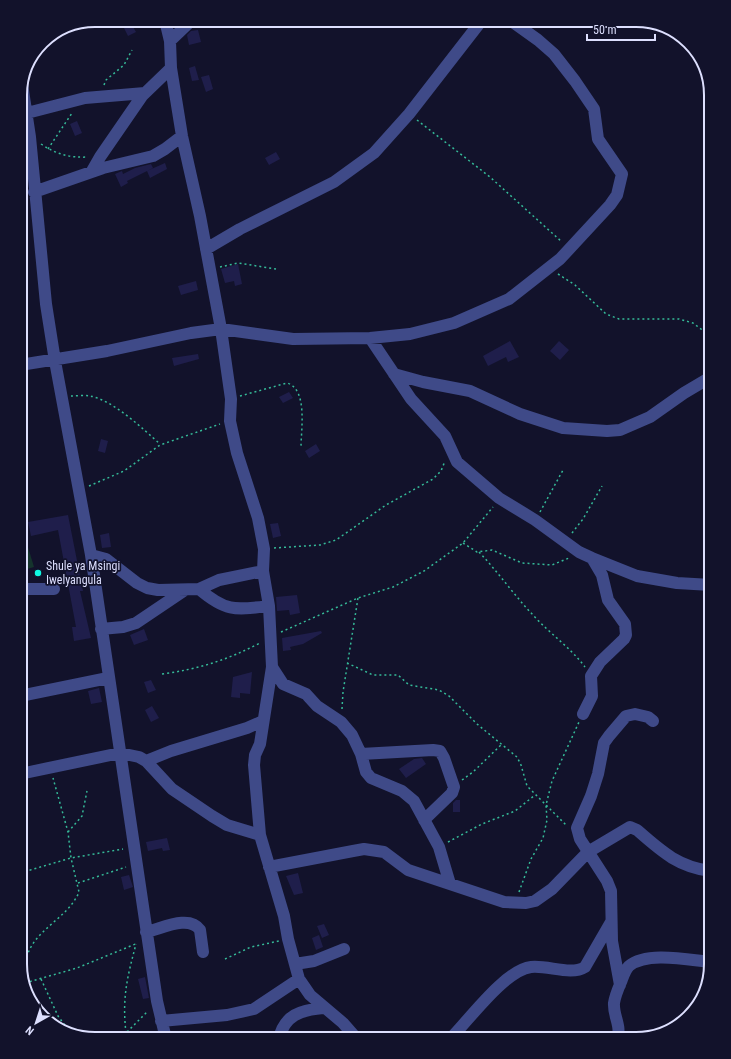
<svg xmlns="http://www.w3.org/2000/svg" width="731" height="1059" font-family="'Roboto Condensed',sans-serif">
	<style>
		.green { fill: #15342d }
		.building { fill: #1f1e4b }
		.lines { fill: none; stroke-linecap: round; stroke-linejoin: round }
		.path { stroke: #35ba98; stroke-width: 1.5; stroke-dasharray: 2 3; stroke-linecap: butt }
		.minor { stroke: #3f4a88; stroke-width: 12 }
		.poi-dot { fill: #0ff8e2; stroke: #12122b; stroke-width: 1.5 }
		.labels { text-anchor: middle; stroke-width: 3.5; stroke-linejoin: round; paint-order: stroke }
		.poi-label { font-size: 12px; fill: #dddffe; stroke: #12122b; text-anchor: start }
		.rim { fill: none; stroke: #dddffe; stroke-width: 2 }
	</style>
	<rect width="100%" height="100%" fill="#12122b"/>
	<path class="green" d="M20,521L34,567L20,571Z"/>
	<path class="building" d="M120,20H142L132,25L136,32L128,36Z
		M198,30L201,42L189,45L187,35L191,31Z
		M195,66L199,80L192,81L189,68Z
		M209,75L213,89L206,92L201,77Z
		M77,121L82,133L75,136L70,124Z
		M276,152L280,159L269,165L265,158Z
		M165,163L167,169L150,178L147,171Z
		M151,164L153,168L127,181L128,183L121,187L115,174L122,171L123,174L135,168Z
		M238,264L242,284L235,286L234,281L225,283L221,269Z
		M196,281L198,290L181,295L178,286Z
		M510,341L519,357L508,362L506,357L488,366L483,356Z
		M559,341L569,350L560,360L550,351Z
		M198,354L199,359L174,366L172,358Z
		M289,392L293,398L283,403L279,397Z
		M101,439L108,441L105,453L98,451Z
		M316,444L320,451L309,458L305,451Z
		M68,515L83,591H80L91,638L74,641L72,627H76L58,530L31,536L28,522Z
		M278,523L281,536L273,538L270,524Z
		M109,533L111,547L102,548L100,535Z
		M297,595L300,613L290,615L289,610L277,611L276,597Z
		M144,629L148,640L134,645L130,635Z
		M321,631L322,633L303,644L290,647L291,650L283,651L282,638Z
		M252,672L250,694L240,693V698L231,697L233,677Z
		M151,680L156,690L148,693L144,682Z
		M99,688L102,702L91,704L88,691Z
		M152,706L159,718L151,722L145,710Z
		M422,758L426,764L406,778L399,769L414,759Z
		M456,800H460V812H453V803Z
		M167,838L170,850L163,851L162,848L148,851L146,842Z
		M298,873L303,893L294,895L286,876Z
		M129,875L133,887L124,890L121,877Z
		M324,924L329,935L322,938L317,926Z
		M319,935L323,947L316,950L312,938Z
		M145,977L149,998L143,999L138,979Z"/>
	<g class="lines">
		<path class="path" d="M104,85L106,80L124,65L132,50
			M417,120L490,177L562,242
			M41,144C56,154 69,158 88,157
			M48,149L72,113
			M220,267L238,263L276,269
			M558,274L575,285L606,314L619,319H679L693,323L705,332L711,340
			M71,396C77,396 84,395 90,396C113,400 143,429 160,444
			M240,396L287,383C308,389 301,430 301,447
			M89,486L124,471L160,445L220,424
			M540,512L563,470
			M572,533L583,519L602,486
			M463,543L477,552L492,550L522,563L552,565L569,558
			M274,548L320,545L336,540L386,505L433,479L441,471L445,461
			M479,552C498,572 514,595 533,615C550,634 570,647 585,667
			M281,632L358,598L393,587L424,571L463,543L493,507
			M347,663L373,675H398L409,685L439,690L449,696L477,724L517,757L521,765L527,786L567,826
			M162,674C199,669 227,660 260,643
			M342,709L343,692L358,598
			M462,780L473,772L502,744
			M68,832L82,816L87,791
			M448,842L482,824L515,811L535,795
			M20,873L71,858L123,849
			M78,883L126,867
			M519,892L531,859L543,838L547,820L546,805L552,781L579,722
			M225,959L251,947L279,941
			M41,979L58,1016L70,1032
			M25,982C25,975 25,967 26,960C32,930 68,919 79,892L71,858L68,832L53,778
			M25,983L77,968L138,943
			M126,1033C122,998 127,978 136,944
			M120,1039L148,1011"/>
		<path class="minor" d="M165,20L170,41L171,68L182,136L200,216L221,329L231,399L230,421L237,453L258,518L264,549L263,571L269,606L272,667L260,744L255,755L254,765L260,835L284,916L288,939L299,979L310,995L343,1023L357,1039
			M170,41L192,20
			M22,84L30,137L46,304L55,361L91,555L157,1001L166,1039
			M27,113L85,98L145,93
			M92,171L100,157L142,96L171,68
			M34,192L103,168L153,156L165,149L182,136
			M206,249L240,229L334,182L374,153L409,114L482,20
			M370,338L411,399L445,436L457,462L499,498L535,520L579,552L592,558L637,576L677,583L711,585
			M20,365L107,351L191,333L221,329L293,339L370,338L410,334L454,323L509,299L560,259L610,205L617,195L622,174L598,139L594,109L575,81L554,54L538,40L510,20
			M394,374L423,382L470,391L520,414L563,428L607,431L620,430L650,417L684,393L711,377
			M91,555L106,559L137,583L147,588L158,590L199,589L219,580L263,571
			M20,589H54
			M199,589C226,612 235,610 269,606
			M101,629L123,627L136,623L185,590
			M272,667L283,684L306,694L317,706L341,722L352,735L361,754L366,772L371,778L402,791L414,801L439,847L450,884
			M20,696L108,678
			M583,714L592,696L591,676L600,662L624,639L626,635L625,624L608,600L602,575L592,558
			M361,754L433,750L440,751L444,758L454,787L452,793L424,820
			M146,761L171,751L247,728L263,721
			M20,774L120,753L139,757L146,761L172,789L212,816L227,825L260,835
			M269,867L353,851L364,849L384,852L408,870L504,902L526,903L535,901L552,889L588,852L630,827L637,830C661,851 678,867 711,871
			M146,932C161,929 189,914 200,930L203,952
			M295,964L314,961L344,949
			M620,985L612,941L611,891L607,881L580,839L577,828L591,796L598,774L604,743L609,736L626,716L635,714L648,717L653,721
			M161,1021L227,1015L254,1009L299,979
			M279,1039C284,1015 301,1010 323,1008
			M450,1039C469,1020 505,970 531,967C548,965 571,976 585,967L611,922
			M617,1039C622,1026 613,1016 614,1003C615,996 618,989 621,982C623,977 625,970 629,966C647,951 689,960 711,962"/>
	</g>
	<circle class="poi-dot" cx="38" cy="573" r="4"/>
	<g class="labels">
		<g class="poi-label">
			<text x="46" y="570">Shule ya Msingi<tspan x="46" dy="14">Iwelyangula</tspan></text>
		</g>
	</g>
	<path d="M0 0H731V1059H0ZM95 27H636A68 68 0 0 1 704 95V964A68 68 0 0 1 636 1032H95A68 68 0 0 1 27 964V95A68 68 0 0 1 95 27Z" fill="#12122b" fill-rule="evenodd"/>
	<path class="rim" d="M95 27H636A68 68 0 0 1 704 95V964A68 68 0 0 1 636 1032H95A68 68 0 0 1 27 964V95A68 68 0 0 1 95 27Z"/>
	<g transform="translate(36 1023) rotate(219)" stroke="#12122b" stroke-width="3" paint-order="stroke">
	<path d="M0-3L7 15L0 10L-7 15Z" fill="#dddffe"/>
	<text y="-6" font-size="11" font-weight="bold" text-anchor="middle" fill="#dddffe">N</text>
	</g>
	<path d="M587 34v6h68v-6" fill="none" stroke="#dddffe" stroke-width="2"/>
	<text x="593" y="34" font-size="12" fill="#dddffe" stroke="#12122b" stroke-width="3" paint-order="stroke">50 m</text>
</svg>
